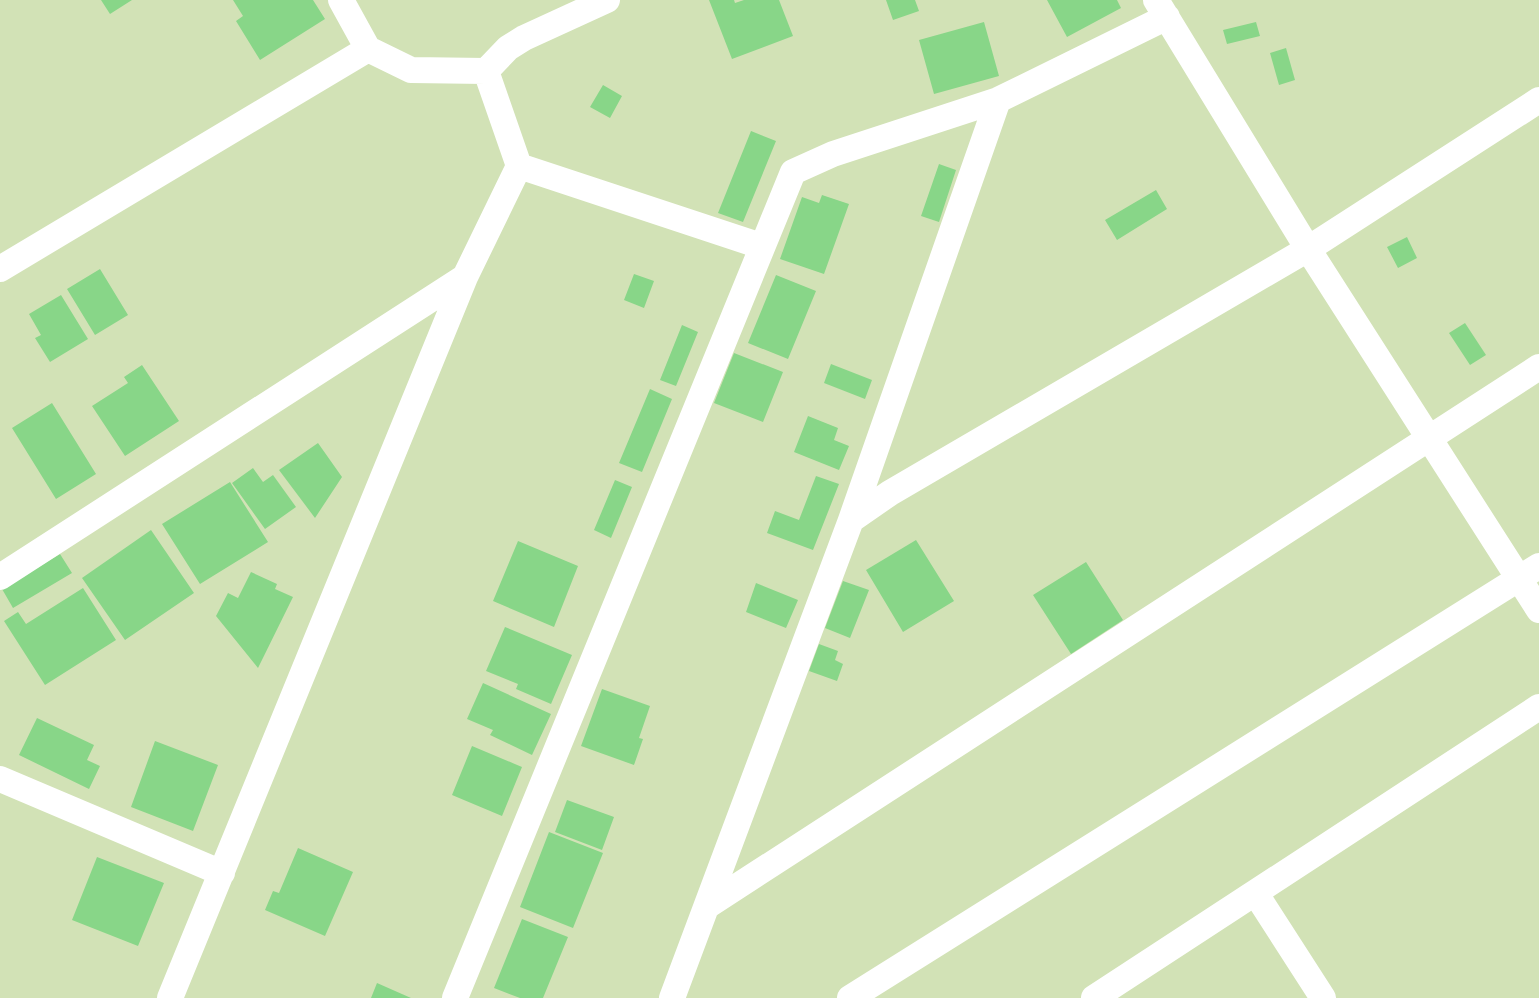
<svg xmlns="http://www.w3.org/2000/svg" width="1539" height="998" font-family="'Work Sans',sans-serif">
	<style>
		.building { fill: #88d688 }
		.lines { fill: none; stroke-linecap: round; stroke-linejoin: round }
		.minor { stroke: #fff; stroke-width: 26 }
	</style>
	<rect width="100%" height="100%" fill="#d2e2b6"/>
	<path class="building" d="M101,0H132L110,14Z
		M233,0H313L325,19L260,60L236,21L243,16Z
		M709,0H734L735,3L744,0H779L793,36L732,59Z
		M886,0H915L919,11L893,20Z
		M1047,0H1117L1121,8L1067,37Z
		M984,22L999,76L934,94L919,40Z
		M1256,22L1260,36L1227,44L1223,30Z
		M1286,48L1295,80L1279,85L1270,53Z
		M603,85L622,96L610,118L590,107Z
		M751,131L776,141L743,222L718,213Z
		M939,164L956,170L939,222L921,216Z
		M1156,190L1167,209L1117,240L1105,220Z
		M822,195L849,204L824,274L780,259L802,197L819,203Z
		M1407,237L1417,258L1398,268L1387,247Z
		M100,269L128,315L95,335L67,289Z
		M634,274L654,281L644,308L624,300Z
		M776,275L816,291L788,359L748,343Z
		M61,295L88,339L50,362L35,338L41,335L29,314Z
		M1465,323L1486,355L1470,365L1449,333Z
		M682,325L698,332L676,386L660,380Z
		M734,353L783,372L763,422L714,403Z
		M831,364L872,380L865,399L824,383Z
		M142,365L179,421L125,456L92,406L128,383L124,377Z
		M650,389L672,399L642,472L619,463Z
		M52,403L96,474L56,499L12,428Z
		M808,416L838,428L834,440L849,446L839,470L794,452Z
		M318,443L342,477L315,518L279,470Z
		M253,468L263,482L273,475L296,507L265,529L232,483Z
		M816,476L839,484L813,550L767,533L775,511L799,520Z
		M615,480L632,487L611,538L594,530Z
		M230,482L268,542L200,584L162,524Z
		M151,530L194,593L125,640L82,578Z
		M916,540L954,601L903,632L866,570Z
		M518,541L578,566L554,627L493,601Z
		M60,554L72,573L13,608L2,589Z
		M1086,562L1123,620L1071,654L1033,595Z
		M251,572L277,584L275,589L293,597L258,668L216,616L228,593L238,598Z
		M843,581L869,590L850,638L825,628Z
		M756,583L798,600L786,628L746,612Z
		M83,588L116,640L45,685L4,621L18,612L26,624Z
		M505,627L572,655L551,704L516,689L518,684L486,671Z
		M819,644L838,651L835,660L843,664L837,681L809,671Z
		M483,683L551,714L532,755L490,735L493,730L467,719Z
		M602,689L650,706L639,738L643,739L634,765L581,746Z
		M37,718L94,745L87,760L100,766L89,789L19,755Z
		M155,741L218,765L193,831L131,807Z
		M472,746L522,767L502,816L452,795Z
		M567,800L614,817L602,850L555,832Z
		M549,832L603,853L573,928L520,907Z
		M298,848L353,872L325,936L265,910L273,891L279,893Z
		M97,857L164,883L138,946L72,920Z
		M522,919L568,937L543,998H520L494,988Z
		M377,983L411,998H371Z"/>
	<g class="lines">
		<path class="minor" d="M341,0L368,49L411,70L486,71L508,48L524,38L607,0
			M1156,0L1308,249L1539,610
			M486,71L519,166L761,246
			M0,269L368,49
			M851,520L890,493L1308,249L1539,100
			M0,577L465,277
			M0,779L222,873
			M1256,894L1323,998
			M707,906L1539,367
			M170,998L465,277L519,166
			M455,998L793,172L833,154L998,100L1167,17
			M672,998L851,520L998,100
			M850,998L1539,566
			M1094,998L1539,707"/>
	</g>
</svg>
